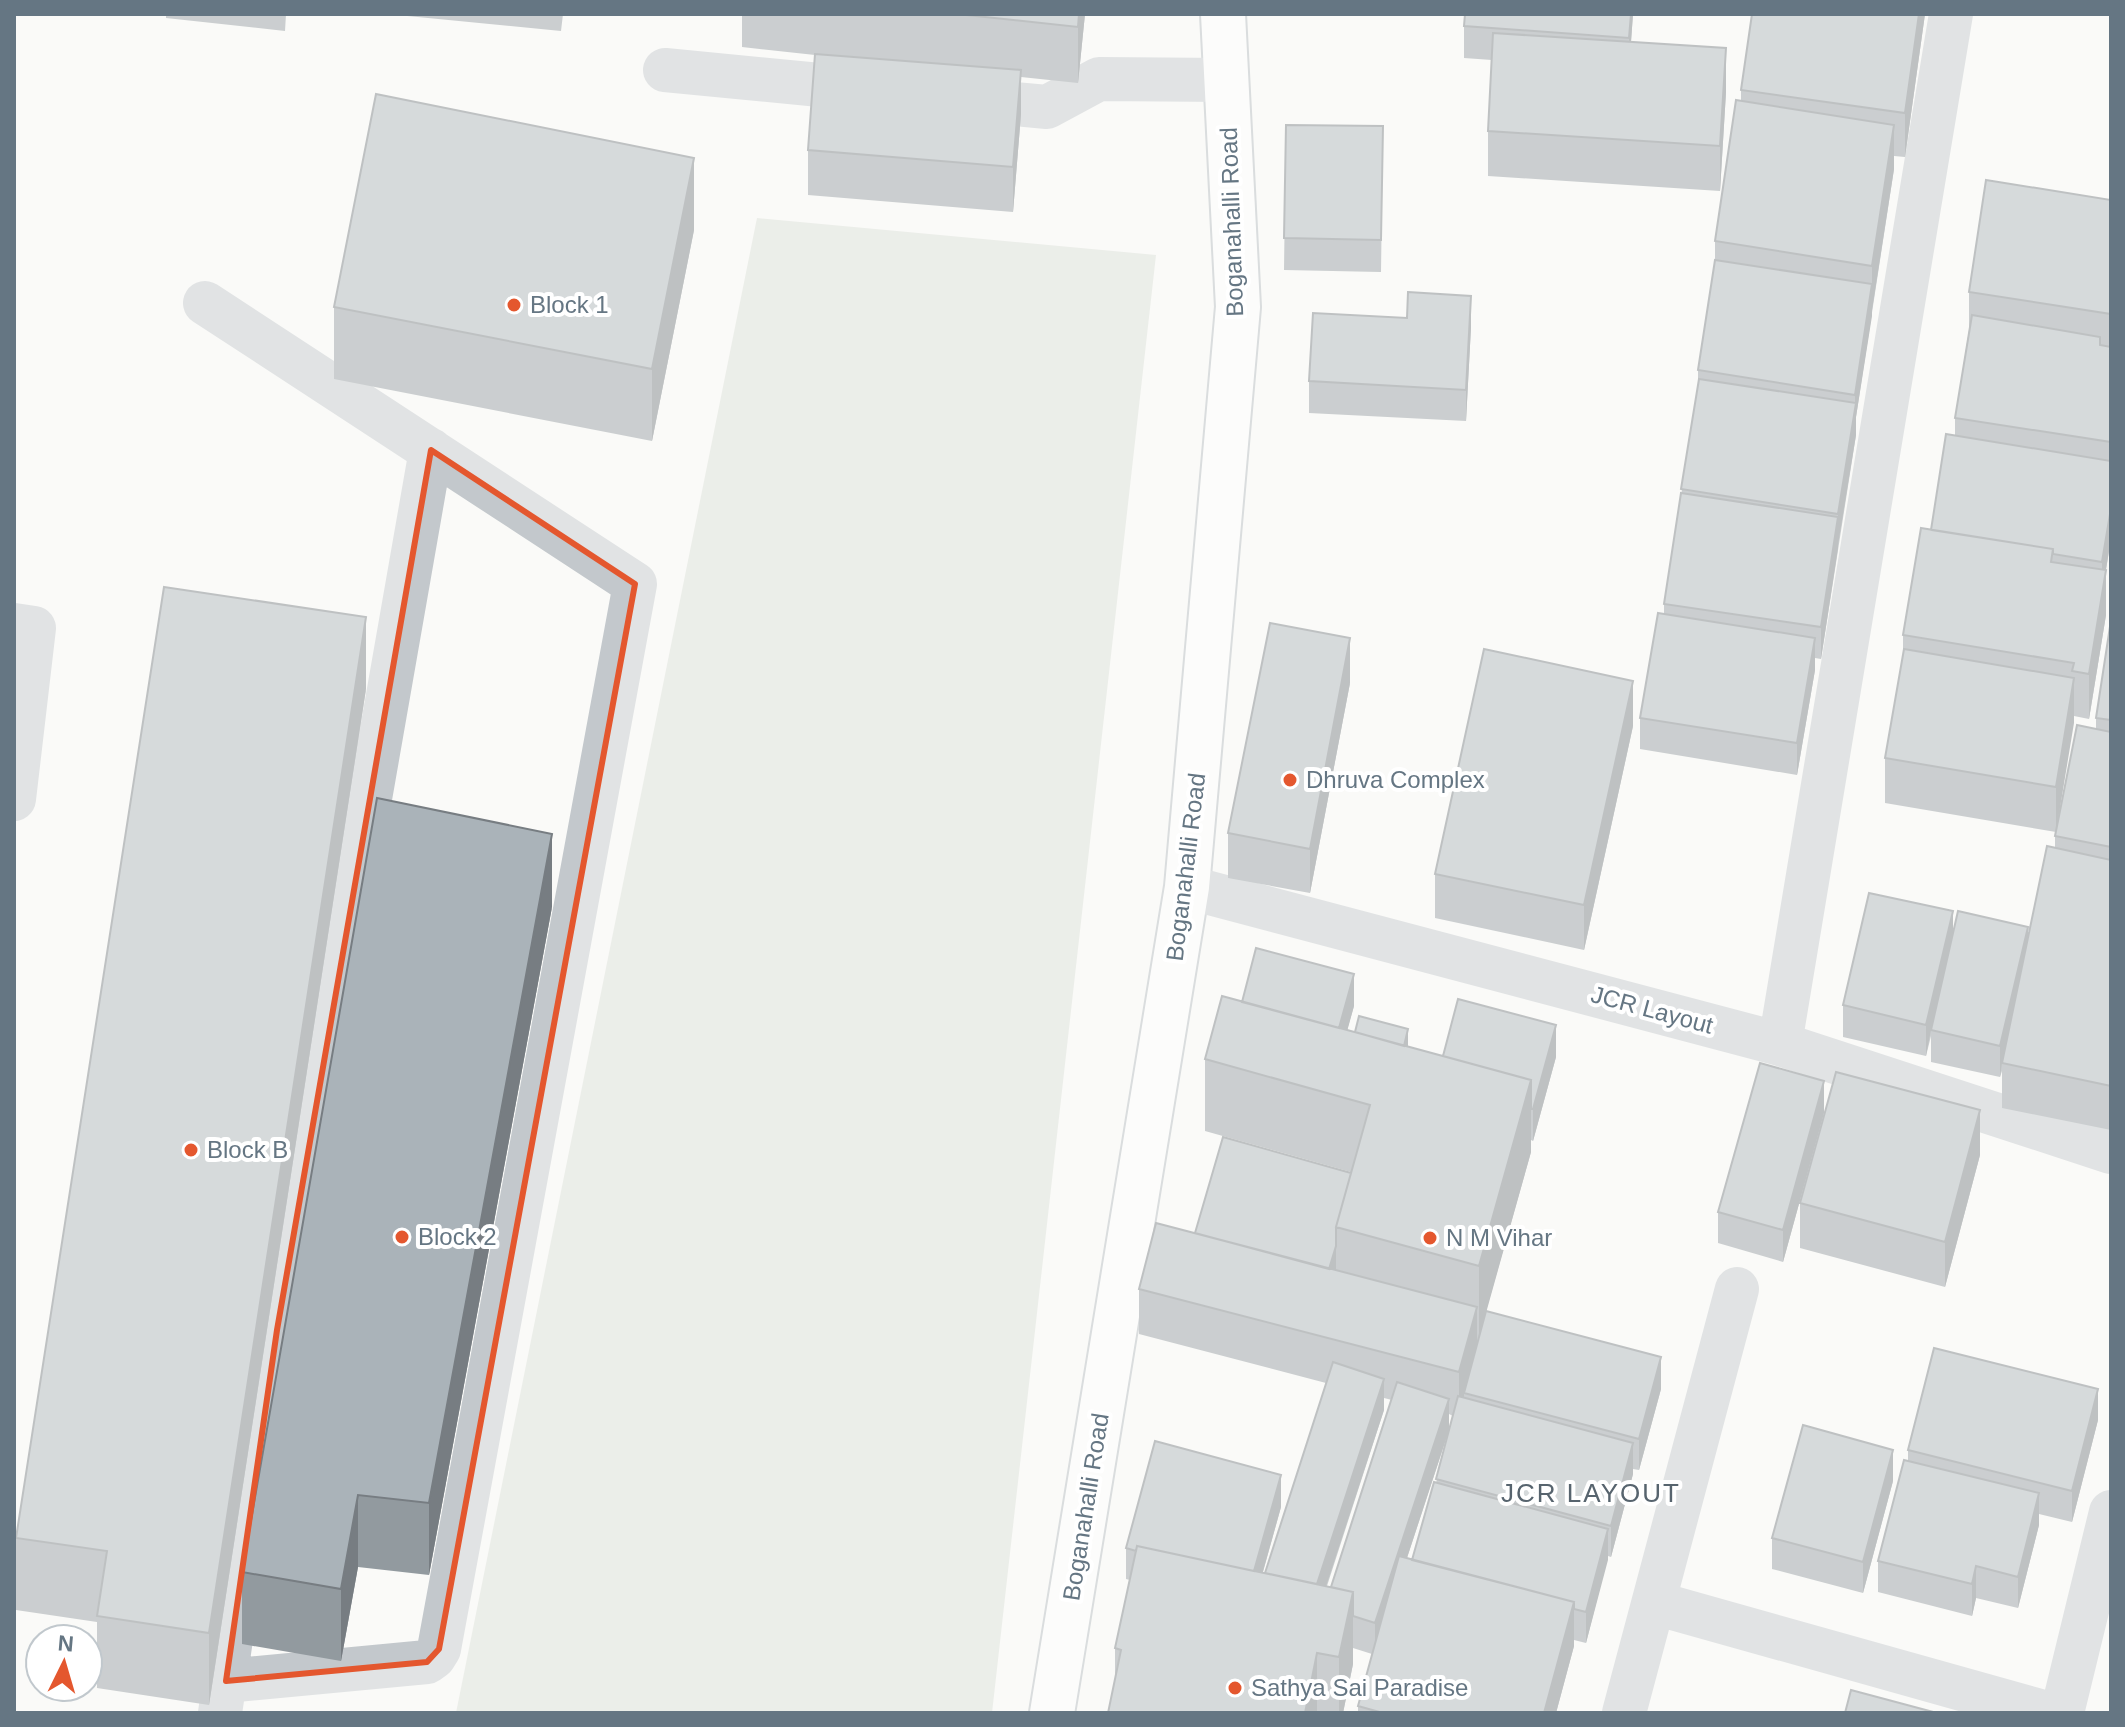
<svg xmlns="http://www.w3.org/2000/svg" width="2125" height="1727" font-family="Arial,sans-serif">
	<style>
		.green { fill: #dadfd7 }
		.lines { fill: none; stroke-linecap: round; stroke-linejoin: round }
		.secondary-casing { stroke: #b3babf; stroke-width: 48 }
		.street { stroke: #c3c8cc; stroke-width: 44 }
		.secondary { stroke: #fff; stroke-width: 44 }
		.wall { fill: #929a9f; fill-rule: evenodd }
		.shaded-wall { fill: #777d82 }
		.building { fill: #aab3b9; stroke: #777d82; stroke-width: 2 }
		.marked { fill: none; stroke: #e4572e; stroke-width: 6; stroke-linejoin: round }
		.poi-dot { fill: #e4572e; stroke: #fff; stroke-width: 3 }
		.labels { text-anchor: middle; stroke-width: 8; stroke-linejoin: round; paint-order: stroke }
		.street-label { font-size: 24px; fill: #657683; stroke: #fff }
		.poi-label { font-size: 24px; fill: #657683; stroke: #fff; text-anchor: start }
		.neighbourhood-label { font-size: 26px; letter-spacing: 2px; fill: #57646e; stroke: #fff }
	</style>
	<rect width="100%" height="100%" fill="#fafaf8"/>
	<path class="green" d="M757,218L1156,255L992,1713H456Z"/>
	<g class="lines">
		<g class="secondary-casing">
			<path id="secondary" d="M1052,1713L1187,887L1238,307L1223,14"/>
		</g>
		<path class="street" d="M665,70L871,90
			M960,99L1047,107L1099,79L1226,80
			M205,303L635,584L439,1649L434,1657L427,1662L226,1681
			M14,625L34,628L14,799
			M1187,887L1780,1044L2111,1152
			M1780,1044L1951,14
			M1655,1603L2047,1713
			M220,1713L277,1330L431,450
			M1624,1713L1737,1289
			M2062,1713L2111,1512"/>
		<use href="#secondary" class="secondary"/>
	</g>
	<path class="wall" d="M166,14H286L285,31L166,18Z
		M387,14H563L561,31Z
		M742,14H1085L1078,83L1021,77V114L1013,212L808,195V150L815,55L742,47Z
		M1633,14L1631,41L1726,92L1720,191L1488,176V131L1492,60L1464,58V26Z
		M1752,14H1925L1905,157L1894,156V169L1856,417V435L1821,659L1815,658V670L1797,775L1640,749V718L1664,614V604L1698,387V370L1715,260V241L1741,101V90Z
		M1286,125L1383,126L1381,272L1284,270Z
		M2111,200V539L2106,570V615L2089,719L2074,716L2056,832L1885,803V758L1903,654V635L1955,435V418L1969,330V292Z
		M694,230L652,441L334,379V307Z
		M1407,318L1471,327L1466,421L1309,413V381Z
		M2111,620V1130L2002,1108V1071L2000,1077L1931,1062V1036L1926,1056L1843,1037V1005L1953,934L2028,940L2055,848V836L2096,729V718Z
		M1350,683L1310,893L1228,878V833Z
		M366,689L209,1705L97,1688V1622L16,1610V1538Z
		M1633,726L1584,950L1435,918V874Z
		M552,907L429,1575L358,1567L341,1661L242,1644V1572Z
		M1354,1006L1347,1030L1408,1045V1047L1443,1056L1556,1057L1533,1141L1531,1140V1152L1486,1311L1661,1389L1639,1470L1633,1469V1474L1611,1557L1608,1556L1586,1643L1574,1640V1646L1556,1713H1358V1706L1372,1654L1353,1648V1664L1343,1713H1108L1115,1679V1648L1130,1580L1126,1579V1548L1281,1507L1263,1572L1265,1573L1326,1383L1139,1334V1289L1195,1233L1351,1172L1205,1131V1059ZM1384,1398L1392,1400L1331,1587L1327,1586L1384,1410ZM1449,1414L1453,1416L1436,1483L1412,1560L1407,1558L1449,1430Z
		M1824,1113L1783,1262L1718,1243V1212Z
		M1980,1155L1945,1287L1800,1248V1203Z
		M2098,1420L2072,1522L2039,1514V1525L2018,1608L1976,1598L1972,1616L1878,1592V1561L1908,1461V1450Z
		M1893,1481L1863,1593L1772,1569V1538Z"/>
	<path class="shaded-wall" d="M1079,14H1085L1078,83V27Z
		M1631,14H1633L1629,70V38Z
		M1919,14H1925L1905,157V113Z
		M1726,48V92L1720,191V146Z
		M1021,70V114L1013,212V167Z
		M1894,125V169L1872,310V266Z
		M694,158V230L652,441V369Z
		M1872,284V316L1856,417V435L1838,545V514L1855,412V395Z
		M1471,296V327L1466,421V390Z
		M2111,508V539L2102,593V562Z
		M1838,517V548L1821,659V627Z
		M2106,570V615L2089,719V674Z
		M366,617V689L209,1705V1633Z
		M1350,638V683L1310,893V849Z
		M1815,638V670L1797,775V743Z
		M2074,678V723L2056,832V787Z
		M1633,681V726L1584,950V905Z
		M552,834V907L429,1575V1503Z
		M1953,911V942L1931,1030L1926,1056V1025Z
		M2028,927V958L2002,1063L2000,1077V1046Z
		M1354,974V1006L1331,1090V1058Z
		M1556,1025V1057L1533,1141V1109Z
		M1408,1029V1045L1392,1108V1092Z
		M1531,1080V1152L1479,1338V1266Z
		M1824,1081V1113L1783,1262V1230Z
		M1980,1110V1155L1945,1287V1242Z
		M1336,1246V1278H1326Z
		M1477,1307V1352L1464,1393V1400L1459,1417V1372Z
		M1661,1357V1389L1639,1470V1439Z
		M1384,1379V1410L1310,1635V1604Z
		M2098,1389V1420L2072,1522V1491Z
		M1449,1399V1430L1375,1655V1623Z
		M1633,1443V1474L1611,1557V1526Z
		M1893,1450V1481L1863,1593V1562Z
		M1281,1475V1507L1251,1614V1583Z
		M2039,1493V1525L2018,1608V1577Z
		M358,1495V1567L341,1661V1589Z
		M1608,1529V1560L1586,1643V1612Z
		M1976,1566V1598L1972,1616V1584Z
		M1353,1592V1664L1343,1713H1339V1657Z
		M1574,1602V1646L1556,1713H1544Z
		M1317,1653V1713H1305Z"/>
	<path class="building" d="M957,14H1079L1078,27Z
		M1465,14H1631L1629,38L1464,26Z
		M1752,14H1919L1905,113L1741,90Z
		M1493,33L1726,48L1720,146L1488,131Z
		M815,54L1021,70L1013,167L808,150Z
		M376,94L694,158L652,369L334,307Z
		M1736,100L1894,125L1872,266L1715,241Z
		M1286,125L1383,126L1381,240L1284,238Z
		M1986,180L2111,200V314L1969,292Z
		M1715,260L1872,284L1855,395L1698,370Z
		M1408,292L1471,296L1466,390L1309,381L1313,313L1407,318Z
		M1972,315L2100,337V345L2111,347V442L1955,418Z
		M1699,379L1856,403L1838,514L1681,489Z
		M1946,434L2111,461V508L2102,562L2053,554V549L1931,530Z
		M1681,493L1838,517L1821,627L1664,604Z
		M1921,528L2053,549L2051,562L2106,570L2089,674L2072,671L2074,663L1903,635Z
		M164,587L366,617L209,1633L97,1616L107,1551L16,1538Z
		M1658,613L1815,638L1797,743L1640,718Z
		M2111,620V720L2096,718Z
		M1270,623L1350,638L1310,849L1228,833Z
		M1484,649L1633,681L1584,905L1435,874Z
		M1904,649L2074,678L2056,787L1885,758Z
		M2077,725L2111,732V847L2055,836Z
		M377,798L552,834L429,1503L358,1495L341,1589L242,1572Z
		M2047,846L2111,860V1086L2002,1063Z
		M1869,893L1953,911L1926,1025L1843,1005Z
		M1958,911L2028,927L2000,1046L1931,1030Z
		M1256,948L1354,974L1339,1028L1242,1002Z
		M1222,996L1531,1080L1479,1266L1336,1227L1370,1105L1205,1059Z
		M1458,999L1556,1025L1533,1109H1531V1080L1443,1056Z
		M1359,1016L1408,1029L1404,1046L1355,1032Z
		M1760,1063L1824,1081L1783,1230L1718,1212Z
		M1836,1072L1980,1110L1945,1242L1800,1203Z
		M1223,1137L1351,1173L1336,1227V1246L1329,1269L1195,1233Z
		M1156,1223L1477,1307L1459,1372L1139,1289Z
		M1486,1311L1661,1357L1639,1439L1464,1393Z
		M1934,1348L2098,1389L2072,1491L1908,1450Z
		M1333,1362L1384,1379L1317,1584L1265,1573Z
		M1397,1382L1449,1399L1375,1623L1353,1616V1592L1331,1587Z
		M1458,1396L1633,1443L1611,1526L1436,1479Z
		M1803,1425L1893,1450L1863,1562L1772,1538Z
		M1155,1441L1281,1475L1254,1571L1137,1546L1136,1551L1126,1548Z
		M1904,1460L2039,1493L2018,1577L1976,1566L1972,1584L1878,1561Z
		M1434,1482L1608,1529L1586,1612L1574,1609V1602L1412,1560Z
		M1137,1546L1353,1592L1339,1657L1317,1653L1305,1713H1108L1121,1650L1115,1648Z
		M1399,1556L1574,1602L1544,1713H1383L1358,1706Z
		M1851,1690L1937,1713H1845Z"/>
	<path d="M0 0H2125V1727H0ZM431,450L635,584L439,1649L427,1662L226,1681L277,1330Z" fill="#fafaf8" fill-opacity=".55" fill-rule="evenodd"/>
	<path class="marked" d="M431,450L635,584L439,1649L427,1662L226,1681L277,1330Z"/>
	<g class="poi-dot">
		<circle cx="514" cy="305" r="8"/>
		<circle cx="1290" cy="780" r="8"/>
		<circle cx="191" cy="1150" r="8"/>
		<circle cx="402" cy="1237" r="8"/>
		<circle cx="1430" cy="1238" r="8"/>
		<circle cx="1235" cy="1688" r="8"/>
	</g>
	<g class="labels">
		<g class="street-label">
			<text transform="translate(1232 222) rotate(-92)" y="8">Boganahalli Road</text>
			<text transform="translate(1186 867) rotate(-83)" y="8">Boganahalli Road</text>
			<text transform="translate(1652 1010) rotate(15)" y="8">JCR Layout</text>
			<text transform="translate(1086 1507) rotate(-81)" y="8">Boganahalli Road</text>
		</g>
		<g class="poi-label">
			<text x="530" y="313">Block 1</text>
			<text x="1306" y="788">Dhruva Complex</text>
			<text x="207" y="1158">Block B</text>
			<text x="418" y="1245">Block 2</text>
			<text x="1446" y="1246">N M Vihar</text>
			<text x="1251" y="1696">Sathya Sai Paradise</text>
		</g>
		<g class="neighbourhood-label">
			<text x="1591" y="1502">JCR LAYOUT</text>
		</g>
	</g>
	<rect width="2125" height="1727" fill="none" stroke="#657683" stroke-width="32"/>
	<g transform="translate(64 1663) rotate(5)"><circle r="38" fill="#ffffff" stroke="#c1c8cd" stroke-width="2"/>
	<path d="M0-6L14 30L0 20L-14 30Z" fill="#e4572e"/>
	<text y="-12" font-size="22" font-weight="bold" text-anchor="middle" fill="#657683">N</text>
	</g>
</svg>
